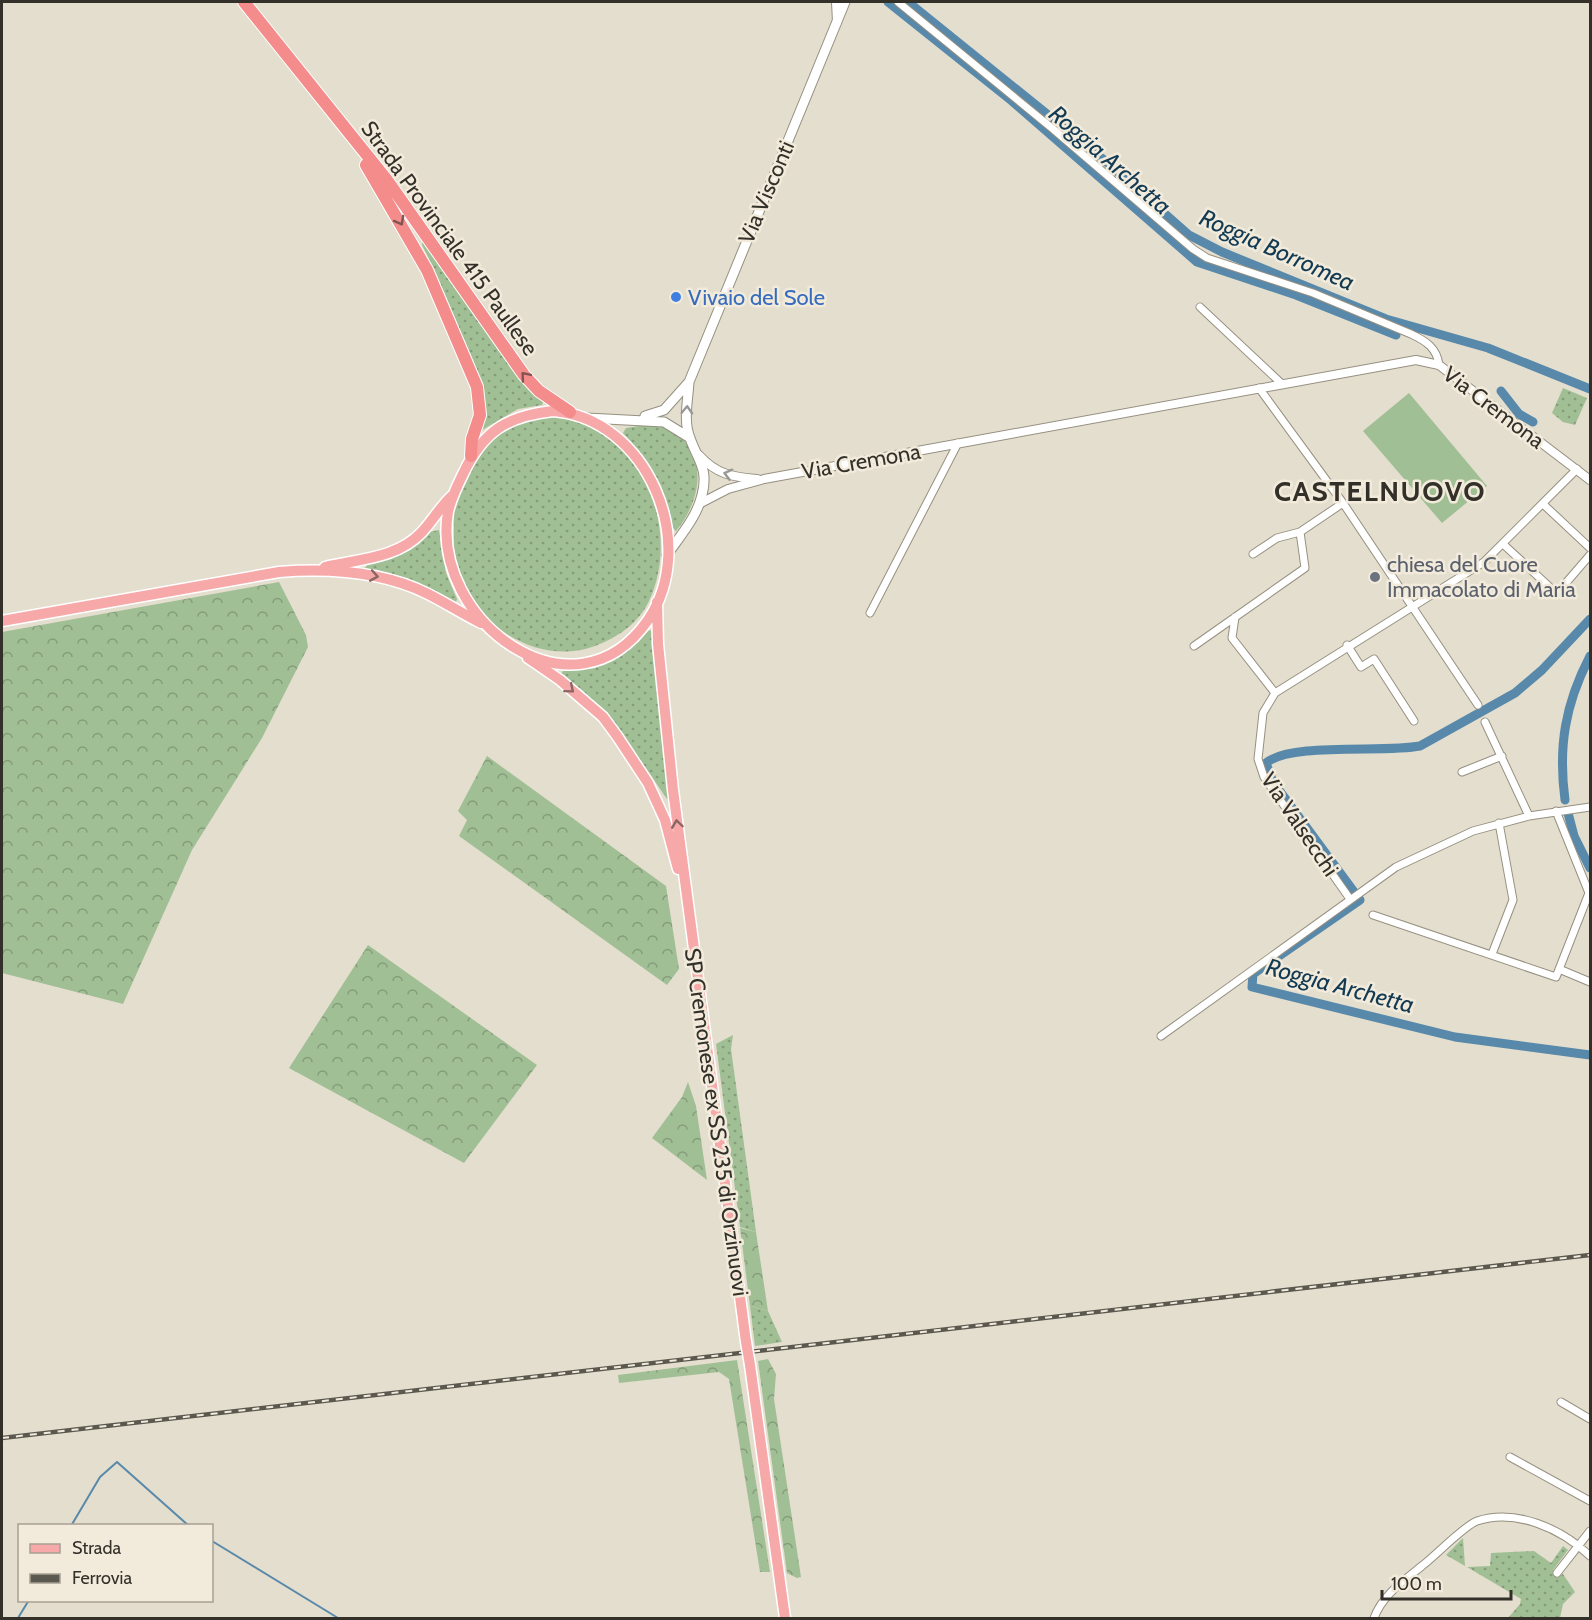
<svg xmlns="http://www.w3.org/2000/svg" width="1592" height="1620" font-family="Cabin,sans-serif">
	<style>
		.grass { fill: url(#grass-dots) }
		.forest { fill: url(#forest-crowns) }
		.pitch { fill: #a1bf95 }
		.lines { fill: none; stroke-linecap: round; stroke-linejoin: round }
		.stream { stroke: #5889aa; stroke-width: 2 }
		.canal { stroke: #5889aa; stroke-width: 9 }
		.minor-casing { stroke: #969081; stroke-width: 9 }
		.tertiary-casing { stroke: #969081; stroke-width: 10 }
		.secondary-casing { stroke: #969081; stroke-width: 11 }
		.primary-casing { stroke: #fff; stroke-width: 13 }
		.trunk-casing { stroke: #fff; stroke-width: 14 }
		.minor { stroke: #fff; stroke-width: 7 }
		.tertiary { stroke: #fff; stroke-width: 8 }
		.secondary { stroke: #fff; stroke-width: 9 }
		.primary { stroke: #f7a9a9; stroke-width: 10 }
		.trunk { stroke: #f48c8c; stroke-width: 12 }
		.rail-casing { stroke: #5b584f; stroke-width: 4.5 }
		.rail { stroke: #f2ebdb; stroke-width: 2; stroke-dasharray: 7; stroke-linecap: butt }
		.primary-bridge-casing { stroke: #fff; stroke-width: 13; stroke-linecap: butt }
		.primary-bridge { stroke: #f7a9a9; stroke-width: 10 }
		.oneway { stroke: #805551 }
		.oneway2 { stroke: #999894 }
		.oneway3 { stroke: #8b6663 }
		.shop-dot { fill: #3f7fe0; stroke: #f2ebdb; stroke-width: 2 }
		.worship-dot { fill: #6b7280; stroke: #f2ebdb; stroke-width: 2 }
		.labels { text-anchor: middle; stroke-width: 5; stroke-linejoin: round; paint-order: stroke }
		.street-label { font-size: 22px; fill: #33302a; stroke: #f2ebdb }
		.shop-label { font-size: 22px; fill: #366cbe; stroke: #f2ebdb; text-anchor: start }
		.worship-label { font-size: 22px; fill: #5b616d; stroke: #f2ebdb; text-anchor: start }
		.water-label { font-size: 24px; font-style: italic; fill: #123a53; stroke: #f2ebdb }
		.district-label { font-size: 28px; font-weight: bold; letter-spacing: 1.5px; fill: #33302a; stroke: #f2ebdb }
	</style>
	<defs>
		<pattern id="grass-dots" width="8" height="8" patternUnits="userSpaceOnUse" patternTransform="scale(1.5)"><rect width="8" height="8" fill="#a1bf95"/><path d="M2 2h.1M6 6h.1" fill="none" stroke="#849c7a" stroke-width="1.8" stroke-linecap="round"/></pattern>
		<pattern id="forest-crowns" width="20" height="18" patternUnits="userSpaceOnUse" patternTransform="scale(1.5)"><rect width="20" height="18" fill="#a1bf95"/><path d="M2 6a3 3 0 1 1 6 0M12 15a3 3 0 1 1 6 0" fill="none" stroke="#849c7a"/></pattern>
	</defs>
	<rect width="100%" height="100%" fill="#e4dece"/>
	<path class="grass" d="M423,242L535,395L543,402L542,405L518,409L482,430L486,411L483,384L435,271L422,245Z
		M1563,388L1587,398L1575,425L1563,422L1552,413Z
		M554,416C574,421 595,426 612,440C658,476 674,548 649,601C638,624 618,637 595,646C538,667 473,625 457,568C453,555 454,540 454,527C454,518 451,504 455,496C459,486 466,477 471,468C485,445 493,434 518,421C528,417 543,417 554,416Z
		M653,424C709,437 707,494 676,531L671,526C666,487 649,462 623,433L626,428Z
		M439,530L446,573L457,599L456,602L414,582L365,568L367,565L402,554L429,532Z
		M652,630L669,798L667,799L616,725L583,691L560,675L563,671C598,671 626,657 648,631Z
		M733,1035L731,1049L756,1232L740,1227L716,1044Z
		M750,1306L768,1311L782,1342L755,1346Z
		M1463,1538L1465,1566L1446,1555Z
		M1563,1546L1568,1550L1553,1570L1560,1575L1563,1574L1575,1592L1563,1604L1560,1618H1508L1520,1604L1521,1599L1467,1567L1490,1566L1491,1553L1534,1551L1551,1563Z"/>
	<path class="forest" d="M279,582L306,635L308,647L262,738L192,850L123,1004L2,973V632Z
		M487,756L666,886L679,969L667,985L459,836L467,820L458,811Z
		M368,945L537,1065L464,1163L289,1068Z
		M688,1082L696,1106L707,1180L652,1138L682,1097Z
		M740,1228L756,1232L768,1311L750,1306Z
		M768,1359L776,1374L774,1399L801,1577L797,1578L787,1573L758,1361Z
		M737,1360L770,1572H760L729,1379L719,1372L619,1383L618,1375Z"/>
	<path class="pitch" d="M1409,393L1487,486L1442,523L1363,431Z"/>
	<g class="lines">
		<path class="stream" d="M71,1526L100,1477L117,1462L189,1526
			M212,1541L338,1618
			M18,1618L29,1600"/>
		<path class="canal" d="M888,2L1012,101L1197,262L1296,295L1396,335
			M908,2L1104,160L1189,235L1222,252L1386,319L1488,348L1590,389
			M1501,391L1519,414L1533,422
			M1590,619L1542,670L1515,693L1420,746C1384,753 1291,742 1266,763L1273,782L1360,900L1253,974L1252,987L1455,1037L1590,1055
			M1565,800C1558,747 1565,704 1590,656
			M1568,813L1574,836L1590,868"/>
		<g class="minor-casing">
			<path id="minor" d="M898,2L1053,129L1193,249L1207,258L1313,293L1411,334C1426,341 1437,348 1439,365
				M1200,307L1282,384
				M1259,388L1343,503L1478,705
				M1543,504L1590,548
				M1503,544L1555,592L1559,591L1590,555
				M1253,554L1277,538L1300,532L1343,503
				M870,613L958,443
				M1235,617L1232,638L1275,693
				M1347,645L1361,667L1374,659L1414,721
				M1194,646L1305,568L1300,532
				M1485,722L1529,816
				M1462,772L1502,756
				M1350,899L1264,777L1258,759L1263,713L1275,693L1484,562L1577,469
				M1373,915L1556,977L1589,893L1556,811
				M1492,954L1513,900L1499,823
				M1559,969L1590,982
				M1161,1036L1396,867L1473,831L1529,816L1590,807
				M1561,1402L1590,1419
				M1510,1457L1590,1501
				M1557,1573L1590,1531
				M1374,1618C1383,1594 1404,1581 1423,1565C1435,1556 1465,1525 1477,1521C1516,1508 1562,1529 1590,1556"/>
		</g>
		<g class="tertiary-casing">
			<path id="tertiary" d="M836,2L837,22
				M699,455C716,474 732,477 757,479
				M699,504L728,489L764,479L1416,360L1439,365L1590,480"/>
		</g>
		<g class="secondary-casing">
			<path id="secondary" d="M645,416L664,410L689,382
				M587,418L664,422L690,438
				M667,555C680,536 697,517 702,495C709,468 697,459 690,438C683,421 688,400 689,382L845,2"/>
		</g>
		<g class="primary-casing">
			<path id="primary" d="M553,411C647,418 700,543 648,620C574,727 430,621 448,512C451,498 457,486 463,474C483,431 507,416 553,411Z
				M325,567C358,559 397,559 422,532C433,520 440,507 452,496
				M657,602L658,644L673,790L746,1342
				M2,621L279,572C330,568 382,571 428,594C446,603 463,614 481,623
				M528,658L560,680L603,717L617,736L648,783L665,820L678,869
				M750,1365L785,1618"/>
		</g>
		<g class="trunk-casing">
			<path id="trunk" d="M244,2L387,180L524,375L539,391L570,412
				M366,165L427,270L477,387L480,415L472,439L471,456"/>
		</g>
		<use href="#minor" class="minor"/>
		<use href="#tertiary" class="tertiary"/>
		<use href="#secondary" class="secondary"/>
		<use href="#primary" class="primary"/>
		<use href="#trunk" class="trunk"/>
		<g class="rail-casing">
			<path id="rail" d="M2,1438L1590,1255"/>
		</g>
		<use href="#rail" class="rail"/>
		<g class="primary-bridge-casing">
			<path id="primary-bridge" d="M746,1342L750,1365"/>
		</g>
		<use href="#primary-bridge" class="primary-bridge"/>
	</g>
	<defs><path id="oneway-chevron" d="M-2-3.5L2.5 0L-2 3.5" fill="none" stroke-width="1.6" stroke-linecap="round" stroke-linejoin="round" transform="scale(1.5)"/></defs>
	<g class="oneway">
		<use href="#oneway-chevron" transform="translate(400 221) rotate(61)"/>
		<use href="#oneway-chevron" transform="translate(525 376) rotate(-130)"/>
	</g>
	<g class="oneway2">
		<use href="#oneway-chevron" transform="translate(687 410) rotate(-88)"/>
		<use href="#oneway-chevron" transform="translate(728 474) rotate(-165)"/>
	</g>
	<g class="oneway3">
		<use href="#oneway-chevron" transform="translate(374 576) rotate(10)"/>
		<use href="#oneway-chevron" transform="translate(570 689) rotate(40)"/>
		<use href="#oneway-chevron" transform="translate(677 824) rotate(-98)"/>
	</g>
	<circle class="shop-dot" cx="676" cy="297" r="6"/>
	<circle class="worship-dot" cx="1375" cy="577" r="6"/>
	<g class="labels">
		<g class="street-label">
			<text transform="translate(766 192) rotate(-67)" y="8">Via Visconti</text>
			<text transform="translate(450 238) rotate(54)" y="8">Strada Provinciale 415 Paullese</text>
			<text transform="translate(1494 407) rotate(37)" y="8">Via Cremona</text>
			<text transform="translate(861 461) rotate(-10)" y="8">Via Cremona</text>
			<text transform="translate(1300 824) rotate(56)" y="8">Via Valsecchi</text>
			<text transform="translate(717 1122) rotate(82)" y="8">SP Cremonese ex SS 235 di Orzinuovi</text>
		</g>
		<g class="shop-label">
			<text x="688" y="305">Vivaio del Sole</text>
		</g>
		<g class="worship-label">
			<text x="1387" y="572">chiesa del Cuore<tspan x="1387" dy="25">Immacolato di Maria</tspan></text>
		</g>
		<g class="water-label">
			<text transform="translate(1110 160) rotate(41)" y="8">Roggia Archetta</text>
			<text transform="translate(1277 250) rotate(24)" y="8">Roggia Borromea</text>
			<text transform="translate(1340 986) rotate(15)" y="8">Roggia Archetta</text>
		</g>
		<g class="district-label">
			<text x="1380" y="501">CASTELNUOVO</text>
		</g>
	</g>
	<rect width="1592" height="1620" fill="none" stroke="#33302a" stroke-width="6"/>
	<rect x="18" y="1524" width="195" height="78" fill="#f2ebdb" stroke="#a6a094" stroke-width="1.5"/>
	<rect x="30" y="1544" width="30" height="9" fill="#f7a9a9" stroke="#a6a094" stroke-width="1.5"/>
	<text x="72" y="1554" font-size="18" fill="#33302a">Strada</text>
	<rect x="30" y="1574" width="30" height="9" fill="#5b584f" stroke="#a6a094" stroke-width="1.5"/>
	<text x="72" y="1584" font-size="18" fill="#33302a">Ferrovia</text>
	<path d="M1382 1590v9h129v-9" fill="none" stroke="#33302a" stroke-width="3"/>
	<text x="1391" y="1590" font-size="18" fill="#33302a" stroke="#f2ebdb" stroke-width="4.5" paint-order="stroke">100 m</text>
</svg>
